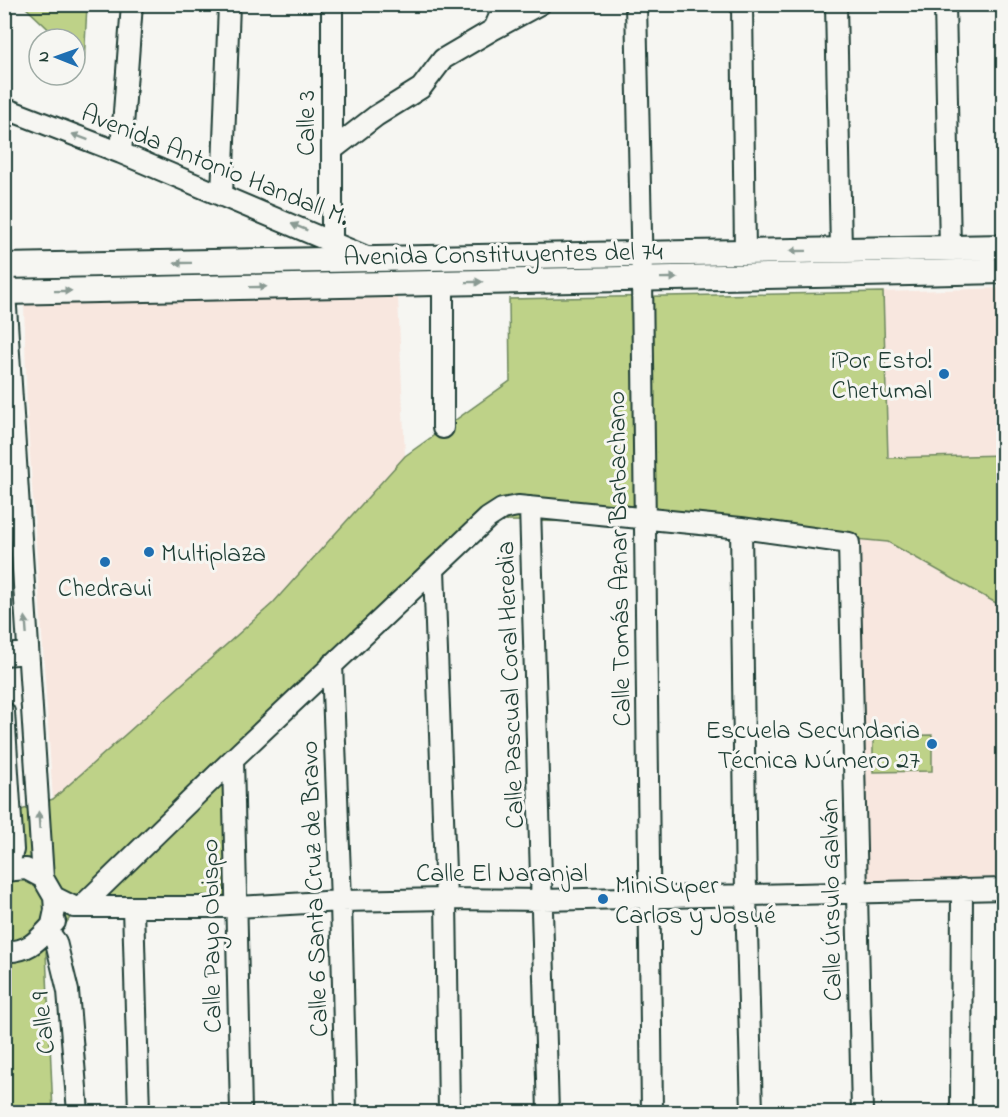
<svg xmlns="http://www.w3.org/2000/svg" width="1008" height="1117" font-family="'Indie Flower',sans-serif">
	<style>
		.built { fill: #f8e7df }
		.green { fill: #bed288; stroke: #6e885e; stroke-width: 1.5 }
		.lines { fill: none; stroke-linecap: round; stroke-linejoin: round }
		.minor-casing { stroke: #1f3d34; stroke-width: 24 }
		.major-casing { stroke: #1f3d34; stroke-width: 28 }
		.minor { stroke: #f6f6f2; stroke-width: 20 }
		.major { stroke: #f6f6f2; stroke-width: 24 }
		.oneway { fill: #8a9a93 }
		.poi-dot { fill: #1f6fb2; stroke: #f6f6f2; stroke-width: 2 }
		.labels { text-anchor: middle; stroke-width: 6; stroke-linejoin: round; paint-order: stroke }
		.street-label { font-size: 26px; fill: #1f3d34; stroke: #f6f6f2 }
		.poi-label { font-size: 26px; fill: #1f3d34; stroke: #f6f6f2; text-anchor: end }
	</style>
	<rect width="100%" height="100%" fill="#f6f6f2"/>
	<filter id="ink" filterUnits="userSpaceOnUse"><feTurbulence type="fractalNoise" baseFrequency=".0167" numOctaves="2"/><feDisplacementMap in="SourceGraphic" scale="12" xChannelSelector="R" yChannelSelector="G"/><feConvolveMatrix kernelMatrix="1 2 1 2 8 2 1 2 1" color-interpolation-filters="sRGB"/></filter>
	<g filter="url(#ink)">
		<path class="built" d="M1003,288V455L888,459L883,292Z
			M398,297L405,456L273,603L53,800L27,410L24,304Z
			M855,539L888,542L1003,607V881L864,882Z"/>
		<path class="green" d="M23,5H87L84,64L75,55V39H59Z
			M883,292L888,458L1003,455V607L888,542L665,522L495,521L232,764L226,895L83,899L46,952L53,1112H5L4,816L53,799L273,603L405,456L510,381L509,299Z
			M932,735V771L873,772V736Z"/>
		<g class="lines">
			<g class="minor-casing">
				<path id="minor" d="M332,4V241
					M636,4L642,279L652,1112
					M742,4L745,252
					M836,4L841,250
					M945,4L950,248
					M494,29L540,4
					M4,108L121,153L369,258
					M332,150L376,116L421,88L443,59L494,29L505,4
					M121,153L132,4
					M222,196L229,4
					M4,260L5,292L43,878
					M443,428V283
					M530,507L548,1112
					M741,528L746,895L752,1112
					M434,569L446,899L449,1112
					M4,655L28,653
					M332,664L341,901L346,1112
					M4,712L13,850L10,860L4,868
					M233,759L241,1112
					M4,871L26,869L43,878L54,897L55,910L52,924
					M54,897L74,907H238L341,901L446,899L543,900L1004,889
					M82,906L233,759L488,518L502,509L518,506L741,528L849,543L862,1112
					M133,908L139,1112
					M48,931L56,942L68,991L78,1112
					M4,951C31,953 40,937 55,922
					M961,1112L962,889"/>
			</g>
			<g class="major-casing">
				<path id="major" d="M4,266L1004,247
					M4,292L1004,271"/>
			</g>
			<use href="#minor" class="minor"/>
			<use href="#major" class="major"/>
		</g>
		<defs><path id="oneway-solid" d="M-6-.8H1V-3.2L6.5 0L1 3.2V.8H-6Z" transform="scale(1.5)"/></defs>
		<g class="oneway">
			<use href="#oneway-solid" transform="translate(80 137) rotate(-159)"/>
			<use href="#oneway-solid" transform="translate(299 227) rotate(-158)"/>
			<use href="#oneway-solid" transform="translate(798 251) rotate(179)"/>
			<use href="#oneway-solid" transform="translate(183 263) rotate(179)"/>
			<use href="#oneway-solid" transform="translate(669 278) rotate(-1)"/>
			<use href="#oneway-solid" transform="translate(474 282) rotate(-1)"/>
			<use href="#oneway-solid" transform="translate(258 287) rotate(-1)"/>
			<use href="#oneway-solid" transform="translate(63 291) rotate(-1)"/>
			<use href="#oneway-solid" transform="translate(26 625) rotate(-94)"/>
			<use href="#oneway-solid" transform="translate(39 820) rotate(-94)"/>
		</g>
	</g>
	<g class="poi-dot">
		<circle cx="944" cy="374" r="6"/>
		<circle cx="149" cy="552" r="6"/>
		<circle cx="105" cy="562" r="6"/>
		<circle cx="932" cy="744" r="6"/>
		<circle cx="603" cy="899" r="6"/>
	</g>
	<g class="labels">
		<g class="street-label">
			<text transform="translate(305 123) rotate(-90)" y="9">Calle 3</text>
			<text transform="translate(216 164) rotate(22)" y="9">Avenida Antonio Handall M.</text>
			<text transform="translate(503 253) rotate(-1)" y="9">Avenida Constituyentes del 74</text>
			<text transform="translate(618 559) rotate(-91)" y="9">Calle Tomás Aznar Barbachano</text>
			<text transform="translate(509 685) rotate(-92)" y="9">Calle Pascual Coral Heredia</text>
			<text x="502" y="881">Calle El Naranjal</text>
			<text transform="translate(313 889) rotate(-92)" y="9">Calle 6 Santa Cruz de Bravo</text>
			<text transform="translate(830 900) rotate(-91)" y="9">Calle Úrsulo Galván</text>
			<text transform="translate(210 936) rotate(-91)" y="9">Calle Payo Obispo</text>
			<text transform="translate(42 1023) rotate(-96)" y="9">Calle 9</text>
		</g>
		<g class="poi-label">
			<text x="932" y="368">¡Por Esto!<tspan x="932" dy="30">Chetumal</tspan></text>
			<text x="161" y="561" text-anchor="start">Multiplaza</text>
			<text x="105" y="596" text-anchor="middle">Chedraui</text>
			<text x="920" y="738">Escuela Secundaria<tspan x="920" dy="30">Técnica Número 27</tspan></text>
			<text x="615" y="893" text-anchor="start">MiniSuper<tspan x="615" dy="30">Carlos y Josué</tspan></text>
		</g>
	</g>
	<rect width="1008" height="1117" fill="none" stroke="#f6f6f2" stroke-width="24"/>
	<rect x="12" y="12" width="984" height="1093" fill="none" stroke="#1f3d34" stroke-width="2" filter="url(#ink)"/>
	<g transform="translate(57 57) rotate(271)"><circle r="28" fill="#f6f6f2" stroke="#a0aca6" stroke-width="1.5"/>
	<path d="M0-4.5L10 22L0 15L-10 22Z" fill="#1f6fb2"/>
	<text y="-9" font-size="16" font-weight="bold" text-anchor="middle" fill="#1f3d34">N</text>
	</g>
</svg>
